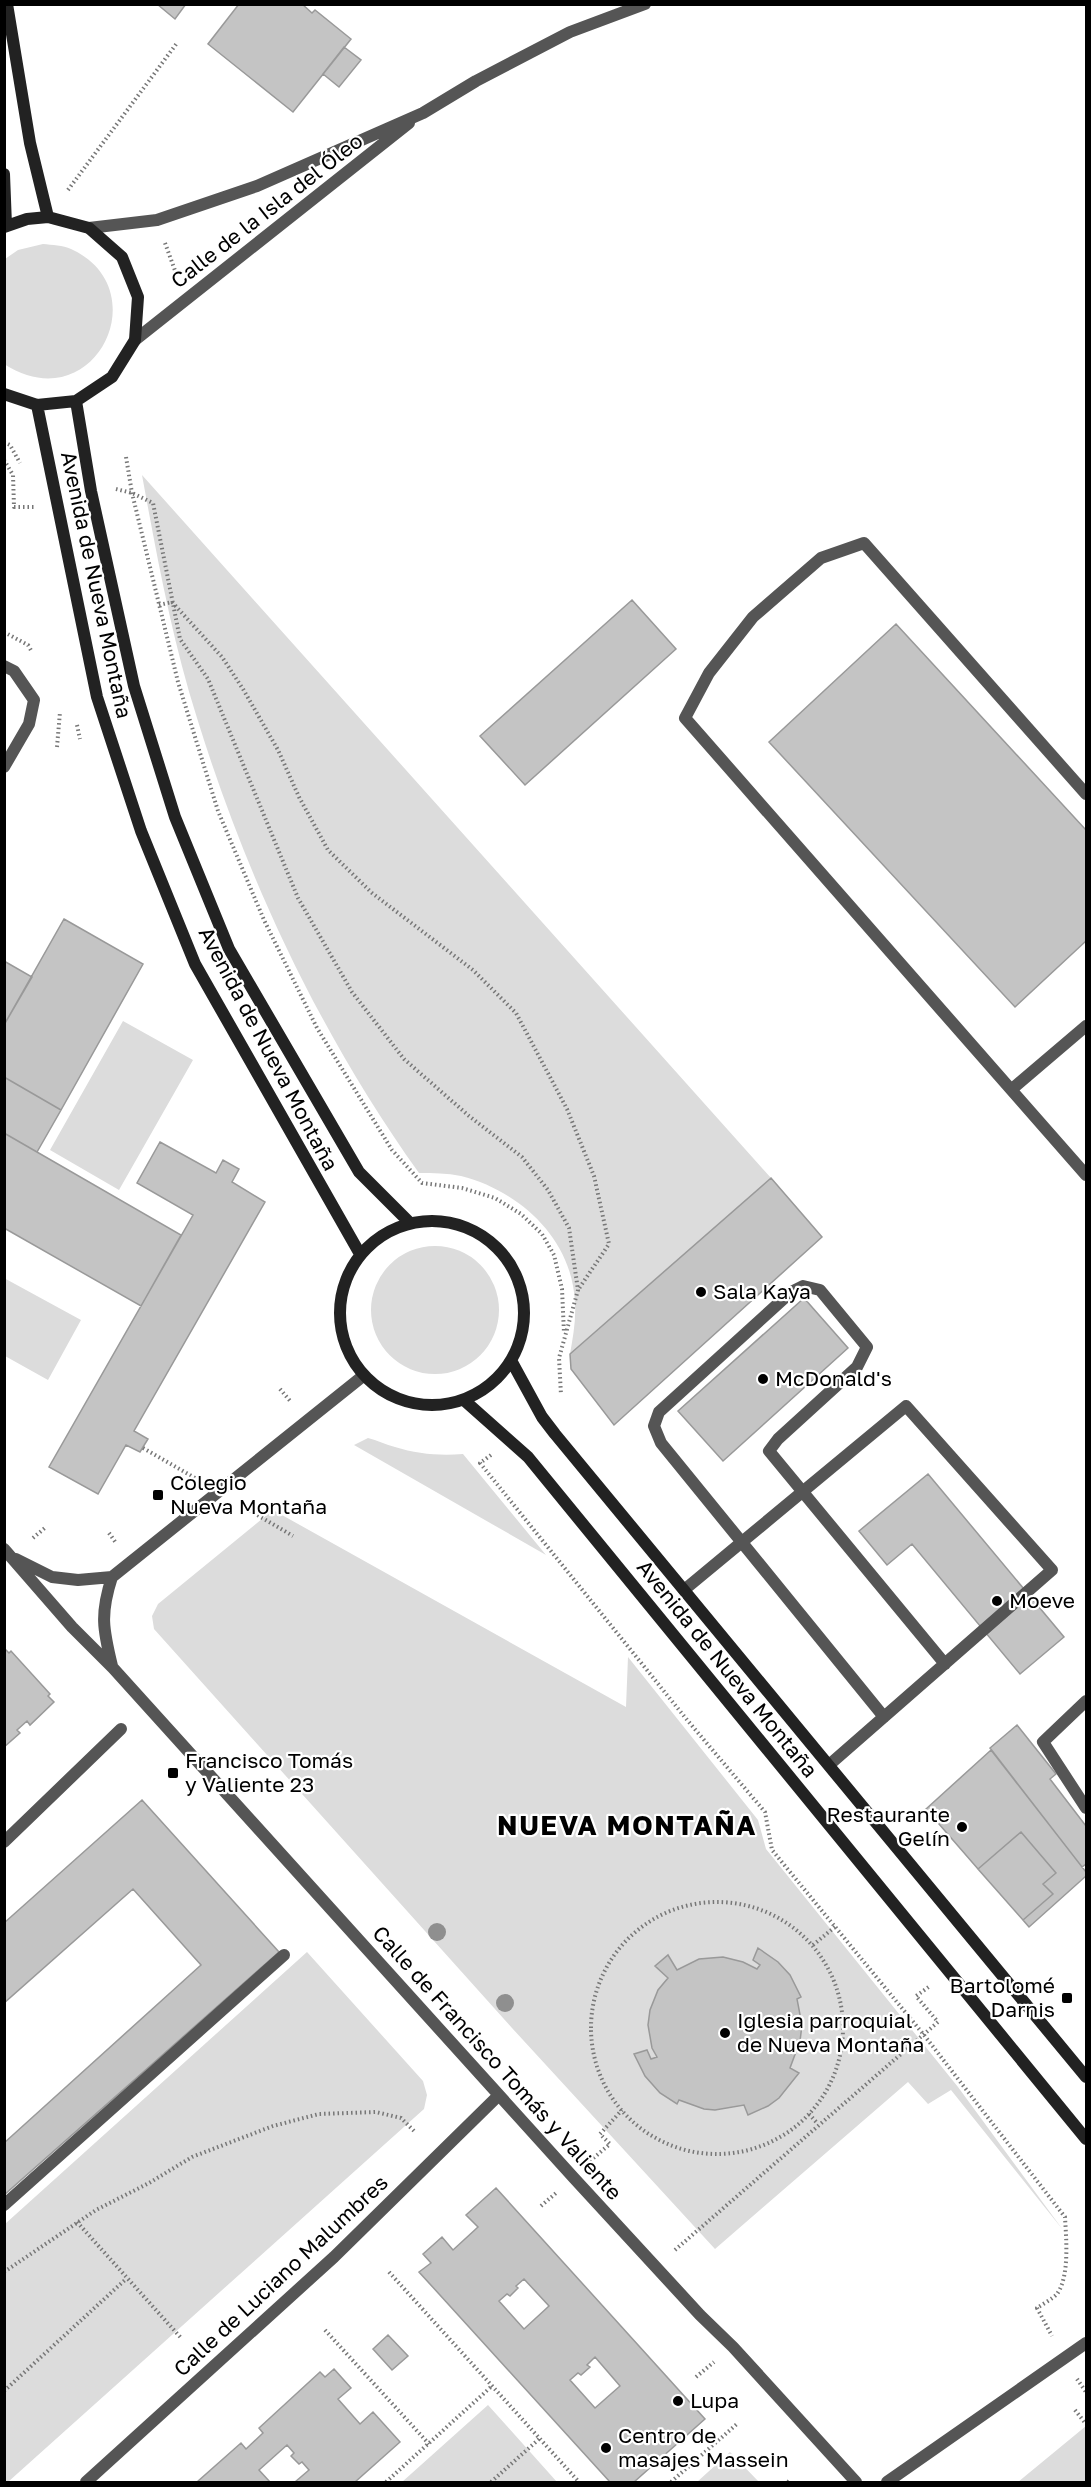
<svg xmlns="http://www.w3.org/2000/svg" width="1091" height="2487" font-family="'Golos Text',sans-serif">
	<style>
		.green { fill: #dcdcdc }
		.building { fill: #c4c4c4; stroke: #999; stroke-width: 1.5; fill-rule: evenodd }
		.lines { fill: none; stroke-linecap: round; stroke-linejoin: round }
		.path { stroke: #777; stroke-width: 4; stroke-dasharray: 1.5 3; stroke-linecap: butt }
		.service { stroke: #555; stroke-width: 12 }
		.pedestrian { stroke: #555; stroke-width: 12 }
		.minor { stroke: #555; stroke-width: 12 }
		.secondary { stroke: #222; stroke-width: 12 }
		.tree { fill: #8f8f8f }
		.poi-dot { fill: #000; stroke: #fff; stroke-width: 2 }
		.labels { text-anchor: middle; stroke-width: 4.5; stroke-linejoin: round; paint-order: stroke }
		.street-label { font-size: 21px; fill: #000; stroke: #fff }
		.poi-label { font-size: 21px; fill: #000; stroke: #fff; text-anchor: start }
		.district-label { font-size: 27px; font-weight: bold; letter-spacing: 1.5px; fill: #000; stroke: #fff }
	</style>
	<rect width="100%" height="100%" fill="#fff"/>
	<path class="green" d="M43,244C52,245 63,245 71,249C159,289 94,422 4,364L5,259L18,250Z
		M142,475L771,1178L570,1354C573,1337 576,1321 575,1304C573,1239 520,1191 461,1176C447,1173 433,1173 419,1173C321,1036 247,880 197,718C172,639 157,557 142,475Z
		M123,1021L193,1060L119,1190L50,1150Z
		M371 1310a64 64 0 1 1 128 0a64 64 0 1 1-128 0Z
		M4,1278L81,1320L48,1380L5,1356Z
		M368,1438C377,1440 386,1445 395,1447C417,1454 440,1456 463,1454L546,1555L354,1445Z
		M273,1510L626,1707L628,1657L758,1820L766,1849L958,2087L1063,2230L951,2090L928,2104L908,2082L715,2249L512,2028L154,1629L152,1616L158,1604Z
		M307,1952L423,2081L427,2095L424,2109L8,2482H5V2224Z
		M488,2405L557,2482H402Z
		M1086,2426V2482H1018Z
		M730,2452L759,2482H697Z"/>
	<path class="building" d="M157,4H186L175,19Z
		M239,4H302L312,13L315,10L351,39L293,112L208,44Z
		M344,47L361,60L339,87L323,74Z
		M632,600L676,649L525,785L480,736Z
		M896,624L1086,830V941L1015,1007L769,742Z
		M64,919L143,964L61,1110L4,1077V1025Z
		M4,961L32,977L4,1025Z
		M4,1077L61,1110L37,1152L4,1133Z
		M4,1133L181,1235L141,1306L4,1228Z
		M160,1142L216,1173L223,1160L239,1169L232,1182L265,1202L134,1431L148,1439L140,1452L126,1445L98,1494L49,1467L193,1215L137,1183Z
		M771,1178L822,1237L614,1425L571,1369L570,1354Z
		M804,1298L848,1348L723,1461L678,1411Z
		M928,1474L1064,1637L1020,1674L912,1544L887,1565L859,1531Z
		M4,1648L9,1653L11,1651L50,1694L48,1696L54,1702L30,1725L27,1721L17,1730L20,1733L4,1747Z
		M1017,1725L1056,1774L1050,1779L1086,1826V1864L1082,1867L990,1748Z
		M991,1750L1086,1872V1876L1029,1927L1023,1920L1053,1894L1043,1884L1056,1873L1021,1832L978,1869L926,1809Z
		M142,1800L279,1952L4,2195V2143L201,1965L133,1889L4,2003V1923Z
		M1021,1832L1056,1873L1043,1884L1053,1894L1023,1920L978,1869Z
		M758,1948L778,1962L790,1975L801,1997L797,1999L802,2025L800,2041L790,2068L799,2073L779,2098L768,2106L748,2115L744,2105L715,2110L704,2109L679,2100L677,2104L660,2093L645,2076L634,2054L647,2050L651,2059L657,2057L652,2048L648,2025L650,2010L658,1990L668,1978L655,1966L668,1955L677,1970L699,1959L723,1957L743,1962L757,1969L760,1965L753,1960Z
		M496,2188L705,2419L634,2482H610L419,2272L431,2263L423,2254L442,2237L453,2250L478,2227L466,2215ZM524,2279L549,2306L524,2329L499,2301L507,2294L510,2296L518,2288L516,2286ZM595,2357L620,2386L595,2408L570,2380L578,2373L581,2375L590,2367L587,2365Z
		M388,2335L408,2356L392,2370L373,2349Z
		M334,2369L351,2388L338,2399L360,2424L373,2412L400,2442L355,2482H295L309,2470L302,2462L299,2464L291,2456L294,2453L287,2445L259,2470L270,2482H197L241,2443L246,2449L263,2433L259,2428L320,2372L325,2377Z"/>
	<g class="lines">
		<path class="path" d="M68,190L177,43
			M165,243L177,276
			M4,442L10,445L20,463
			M126,457L132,493L178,682L218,811L264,920L317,1028L392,1150L422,1183L462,1188L495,1198L521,1214L542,1234L554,1255L562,1289L564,1333
			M4,460L13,475L14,507H34
			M116,489L132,493L153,503L180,639L208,679L298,898L352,992L404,1059L469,1116L522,1157L548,1190L569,1228L578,1290L559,1358L561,1395
			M159,605L172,602L222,657L243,689L278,750L299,797L328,850L372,893L473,970L516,1013L567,1109L594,1176L609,1244L578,1290
			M4,632L28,645L32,652
			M77,725L80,739
			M57,747L60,712
			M280,1389L291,1402
			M143,1448L197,1479
			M491,1455L480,1463L688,1721L765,1812L772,1850L924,2035L1065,2217C1066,2237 1070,2276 1057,2294C1052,2299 1043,2304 1037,2308L1052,2336
			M242,1506L293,1536
			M109,1533L116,1543
			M33,1538L46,1527
			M591 2028a126 126 0 1 1 252 0a126 126 0 1 1-252 0Z
			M813,1945L836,1926
			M809,2114L818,2124
			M590,2161L610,2144L600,2134L622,2110
			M541,2206L556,2193
			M77,2222L182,2339
			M675,2250L938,2022L916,1996L930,1986
			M4,2272L96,2210L149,2183L192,2157L273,2126L319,2114L376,2112L401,2118L414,2131
			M389,2272L579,2482
			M325,2330L429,2444
			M696,2377L714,2362
			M1077,2379L1086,2392
			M4,2391L126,2279
			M1075,2410L1086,2424
			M386,2482L492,2386
			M491,2482L539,2439
			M671,2482L738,2423
			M788,2482L790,2480"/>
		<path class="service" d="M1086,794L864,543L821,558L753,617L709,673L685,718L1086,1175
			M1012,1089L1086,1026
			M684,1590L906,1406L1052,1570L829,1765
			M1086,1701L1043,1742L1086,1808
			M884,1717L661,1443L654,1426L659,1412L791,1292L803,1286L820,1290L867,1347L857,1367L778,1439L769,1451L945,1664"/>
		<path class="pedestrian" d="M4,1842L121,1729
			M4,2205L284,1955"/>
		<path class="minor" d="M89,228L157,220L257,186L423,113L476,81L570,32L645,4
			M135,340L409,123
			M4,666L14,671L34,700L29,724L4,767
			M4,1549L72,1627L113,1668L573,2177L700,2315L733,2347L856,2482
			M16,1559L52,1577L78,1580L112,1577
			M112,1666C103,1629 100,1614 112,1577L363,1376
			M86,2482L334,2257L499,2095
			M887,2482L1086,2343"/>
		<path class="secondary" d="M7,4L30,143L48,217
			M4,174L6,225
			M4,227L27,219L48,217L89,228L122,257L138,297L135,340L112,377L76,401L37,405L4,394
			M76,401L91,491L134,686L175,817L229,949L359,1172L410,1223
			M37,405L97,697L141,831L195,964L360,1254
			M340 1313a92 92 0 1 1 184 0a92 92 0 1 1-184 0Z
			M512,1362L542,1417L555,1434L1086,2077
			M465,1401L528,1457L1086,2139"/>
	</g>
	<g class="tree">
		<circle cx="437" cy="1932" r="9"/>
		<circle cx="505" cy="2003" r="9"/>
	</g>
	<g class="poi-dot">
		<circle cx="701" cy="1292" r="6"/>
		<circle cx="763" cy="1379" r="6"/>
		<rect x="152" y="1489" width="12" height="12" rx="3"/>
		<circle cx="997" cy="1601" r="6"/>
		<rect x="167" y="1767" width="12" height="12" rx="3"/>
		<circle cx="962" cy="1827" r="6"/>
		<rect x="1061" y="1992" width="12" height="12" rx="3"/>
		<circle cx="725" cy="2033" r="6"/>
		<circle cx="678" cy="2401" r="6"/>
		<circle cx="606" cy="2448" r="6"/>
	</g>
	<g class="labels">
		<g class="street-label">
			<text transform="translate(267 211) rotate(-38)" y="7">Calle de la Isla del Óleo</text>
			<text transform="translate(96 585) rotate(78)" y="7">Avenida de Nueva Montaña</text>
			<text transform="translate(268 1049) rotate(62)" y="7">Avenida de Nueva Montaña</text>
			<text transform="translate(727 1669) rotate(51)" y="7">Avenida de Nueva Montaña</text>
			<text transform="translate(497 2063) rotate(48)" y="7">Calle de Francisco Tomás y Valiente</text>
			<text transform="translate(281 2276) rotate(-43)" y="7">Calle de Luciano Malumbres</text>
		</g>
		<g class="poi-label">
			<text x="713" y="1299">Sala Kaya</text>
			<text x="775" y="1386">McDonald's</text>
			<text x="170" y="1490">Colegio<tspan x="170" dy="24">Nueva Montaña</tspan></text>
			<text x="1009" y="1608">Moeve</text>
			<text x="185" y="1768">Francisco Tomás<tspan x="185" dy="24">y Valiente 23</tspan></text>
			<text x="950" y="1822" text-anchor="end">Restaurante<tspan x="950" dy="24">Gelín</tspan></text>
			<text x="1055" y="1993" text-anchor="end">Bartolomé<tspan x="1055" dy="24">Darnis</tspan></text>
			<text x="737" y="2028">Iglesia parroquial<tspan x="737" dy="24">de Nueva Montaña</tspan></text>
			<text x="690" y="2408">Lupa</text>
			<text x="618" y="2443">Centro de<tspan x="618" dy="24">masajes Massein</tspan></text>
		</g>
		<g class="district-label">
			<text x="627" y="1835">NUEVA MONTAÑA</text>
		</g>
	</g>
	<rect width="1091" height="2487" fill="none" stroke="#000000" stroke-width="12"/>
</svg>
